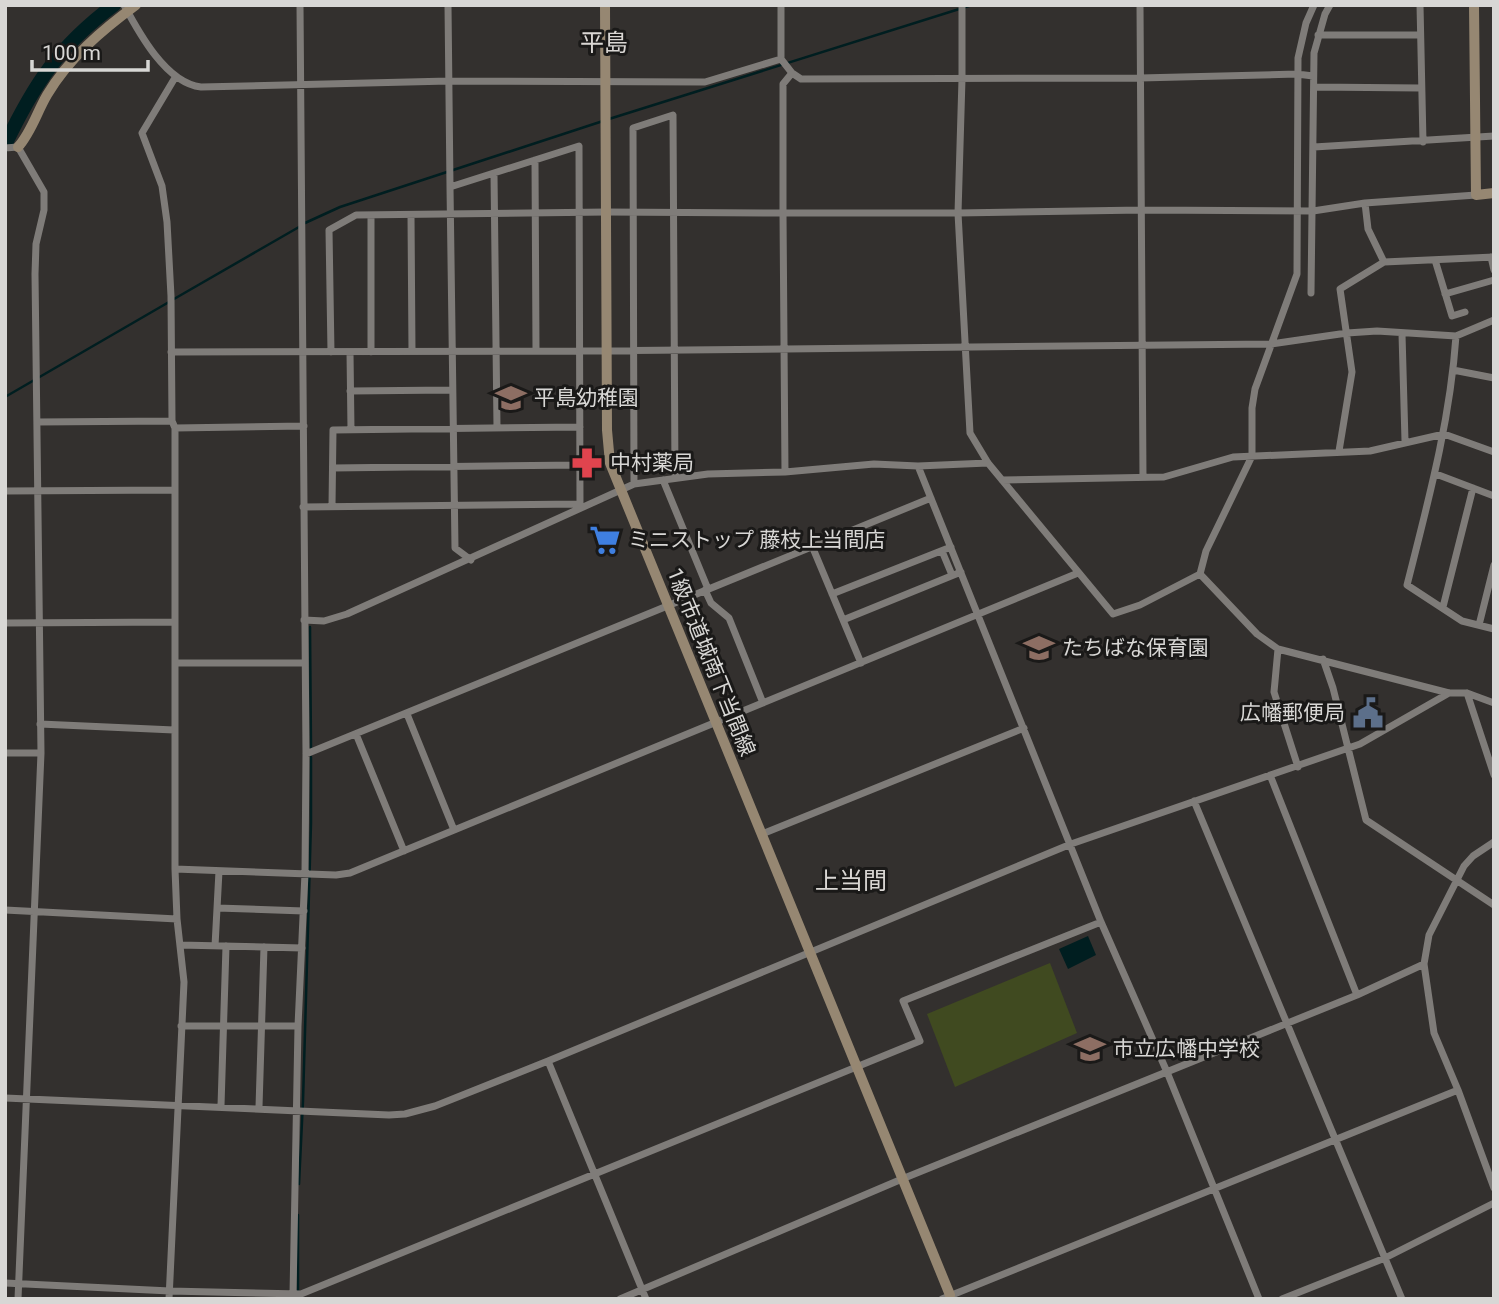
<svg xmlns="http://www.w3.org/2000/svg" width="1499" height="1304" font-family="Roboto,'Noto Sans JP',sans-serif">
	<style>
		.green { fill: #404a20 }
		.water { fill: #001e20 }
		.lines { fill: none; stroke-linecap: round; stroke-linejoin: round }
		.stream { stroke: #001e20; stroke-width: 2.5 }
		.river { stroke: #001e20; stroke-width: 14 }
		.street { stroke: #7f7c79; stroke-width: 7 }
		.secondary { stroke: #968772; stroke-width: 10 }
		.labels { text-anchor: middle; stroke-width: 6; stroke-linejoin: round; paint-order: stroke }
		.poi-label { font-size: 21px; fill: #d8d7d5; stroke: #1a1918; text-anchor: start }
		.street-label { font-size: 21px; fill: #d8d7d5; stroke: #1a1918 }
		.quarter-label { font-size: 24px; fill: #d9d6d3; stroke: #1a1918 }
	</style>
	<rect width="100%" height="100%" fill="#33302e"/>
	<path class="green" d="M1050,963L1077,1033L955,1087L927,1014Z"/>
	<path class="water" d="M1088,936L1096,955L1068,969L1059,949Z"/>
	<g class="lines">
		<path class="stream" d="M609,119L972,5
			M305,223L340,207L603,121
			M174,299L299,227
			M5,397L169,302
			M310,627L311,748
			M299,1184L303,1101L311,823V757
			M298,1299V1215"/>
		<path class="river" d="M5,145C34,84 59,46 114,5"/>
		<path class="street" d="M124,5C139,33 166,83 201,87L449,81L705,82L781,59
			M448,5L450,187
			M781,5V59L792,73L801,79L1140,78L1297,74L1313,76
			M962,5V79L958,213L970,433L988,463L1113,614L1140,605L1200,574L1206,551L1252,456V408L1255,389L1297,274L1298,58L1306,23L1314,5
			M1140,5L1143,477
			M1420,5L1423,142
			M1318,35H1420
			M792,73L783,84V213H958L1142,210L1313,211L1365,203L1476,195
			M1314,87L1420,88
			M1314,147L1494,136
			M5,148L18,147L44,192V210L36,244L35,274L41,753L18,1299
			M535,160L536,350
			M494,174L497,427
			M1365,203L1368,229L1384,262
			M411,215L412,351
			M1491,257L1494,270
			M1435,260L1452,316L1465,312
			M1311,293L1314,53L1325,14L1330,5
			M1445,294L1494,280
			M1402,334L1405,441
			M1456,336C1450,422 1428,502 1407,585L1462,621L1494,629
			M171,352L580,351L1271,344L1347,333L1377,331L1456,336L1494,320
			M331,352L329,230L356,215L606,212L783,213L785,472
			M350,352L351,430
			M371,352V215
			M1453,370L1494,378
			M350,391L451,390
			M37,422L172,421
			M175,428L304,426
			M1339,451L1352,372L1340,289L1384,262L1494,257
			M918,466L1101,922L1167,1072L1259,1299
			M333,468L580,465
			M1436,474L1494,496
			M663,480L708,589
			M1002,480L1164,477L1233,457L1370,451L1444,434L1494,452
			M634,484L633,128L673,115L675,478
			M5,491L174,490
			M332,506L333,430L580,427
			M303,507L580,504L581,507
			M812,546L861,663
			M942,551L952,575
			M471,560L455,548L450,187L579,146L580,504
			M1200,574L1257,634L1278,649L1449,693H1467L1494,703
			M705,590L711,603L729,618L763,703
			M832,594L951,547
			M1443,607L1473,488
			M304,620L324,621L347,614L634,484L708,474L785,472L874,464L918,466L988,463
			M843,620L961,572
			M5,623L175,622
			M1479,625L1494,565
			M1278,649L1274,692L1298,767
			M1323,659L1333,688L1366,820L1494,905
			M175,663H304
			M1467,693L1494,775
			M407,714L454,830
			M40,724L174,730
			M356,734L404,851
			M5,753H41
			M306,754L931,498
			M1270,775L1357,995
			M1194,801L1402,1299
			M762,834L1024,728
			M1494,842L1473,856L1464,866L1429,935L1424,964L1434,1033L1458,1090L1494,1188
			M175,869L336,875L350,873L1078,573
			M217,908L304,911
			M5,910L177,919
			M180,945L302,948
			M215,946L219,871
			M181,1026H298
			M548,1061L646,1299
			M5,1098L389,1115L405,1114L435,1106L548,1061L1071,844L1360,744L1449,693
			M221,1106L226,946
			M259,1107L264,947
			M5,1283L170,1291L301,1294L920,1041L903,1001L1101,922
			M293,1295L298,1026L305,873L306,754L300,5
			M169,1299L184,982L177,919L175,869V428L172,421L171,296L167,222L162,186L142,133L176,76
			M620,1299L902,1179L1357,995L1424,964
			M942,1299L1458,1090
			M1282,1299L1385,1258L1494,1203"/>
		<path class="secondary" d="M605,5L607,430L610,463L950,1295
			M1474,5L1476,195L1494,193
			M18,147C31,133 37,112 47,95C69,58 102,30 136,5"/>
	</g>
	<defs>
		<g id="school-bare" transform="scale(2.415)"><path d="M0-5L7-2L0 1L-7-2ZM-4 1L0 2.5L4 1V4Q0 6-4 4Z" fill="#8d6e63" stroke="#1a1918" stroke-width="2.5" paint-order="stroke"/></g>
		<g id="pharmacy-bare" transform="scale(2.415)"><path d="M-2-6h4v4h4v4h-4v4h-4v-4h-4v-4h4Z" fill="#e0444e" stroke="#1a1918" stroke-width="2.5" paint-order="stroke"/></g>
		<g id="supermarket-bare" transform="scale(2.415)"><path d="M-6-5.5h2.5l.6 2H6L4.5 2H-2.5L-4.4-4H-6ZM-1.5 3.2a1.3 1.3 0 1 0 .1 0ZM3 3.2a1.3 1.3 0 1 0 .1 0Z" fill="#3f7fe0" stroke="#1a1918" stroke-width="2.5" paint-order="stroke"/></g>
		<g id="civic-bare" transform="scale(2.415)"><path d="M-.6-6.5H3V-4.5H.6V-3L4-1V1h2V6H-6V1h2V-1L-.6-3ZM-1.2 2.5V6h2.4V2.5Z" fill="#5c6f8a" stroke="#1a1918" stroke-width="2.5" paint-order="stroke"/></g>
	</defs>
	<g fill-rule="evenodd">
		<use href="#school-bare" x="511" y="398"/>
		<use href="#pharmacy-bare" x="587" y="463"/>
		<use href="#supermarket-bare" x="605" y="540"/>
		<use href="#school-bare" x="1039" y="648"/>
		<use href="#civic-bare" x="1368" y="713"/>
		<use href="#school-bare" x="1090" y="1049"/>
	</g>
	<g class="labels">
		<g class="poi-label">
			<text x="534" y="405">平島幼稚園</text>
			<text x="610" y="470">中村薬局</text>
			<text x="628" y="547">ミニストップ 藤枝上当間店</text>
			<text x="1062" y="655">たちばな保育園</text>
			<text x="1345" y="720" text-anchor="end">広幡郵便局</text>
			<text x="1113" y="1056">市立広幡中学校</text>
		</g>
		<g class="street-label">
			<text transform="translate(711 662) rotate(68)" y="7">1級市道城南下当間線</text>
		</g>
		<g class="quarter-label">
			<text x="604" y="51">平島</text>
			<text x="851" y="889">上当間</text>
		</g>
	</g>
	<rect width="1499" height="1304" fill="none" stroke="#d8d7d5" stroke-width="14"/>
	<path d="M32 60v10h116v-10" fill="none" stroke="#d8d7d5" stroke-width="3.5"/>
	<text x="42" y="60" font-size="21" fill="#d8d7d5" stroke="#1a1918" stroke-width="5" paint-order="stroke">100 m</text>
</svg>
